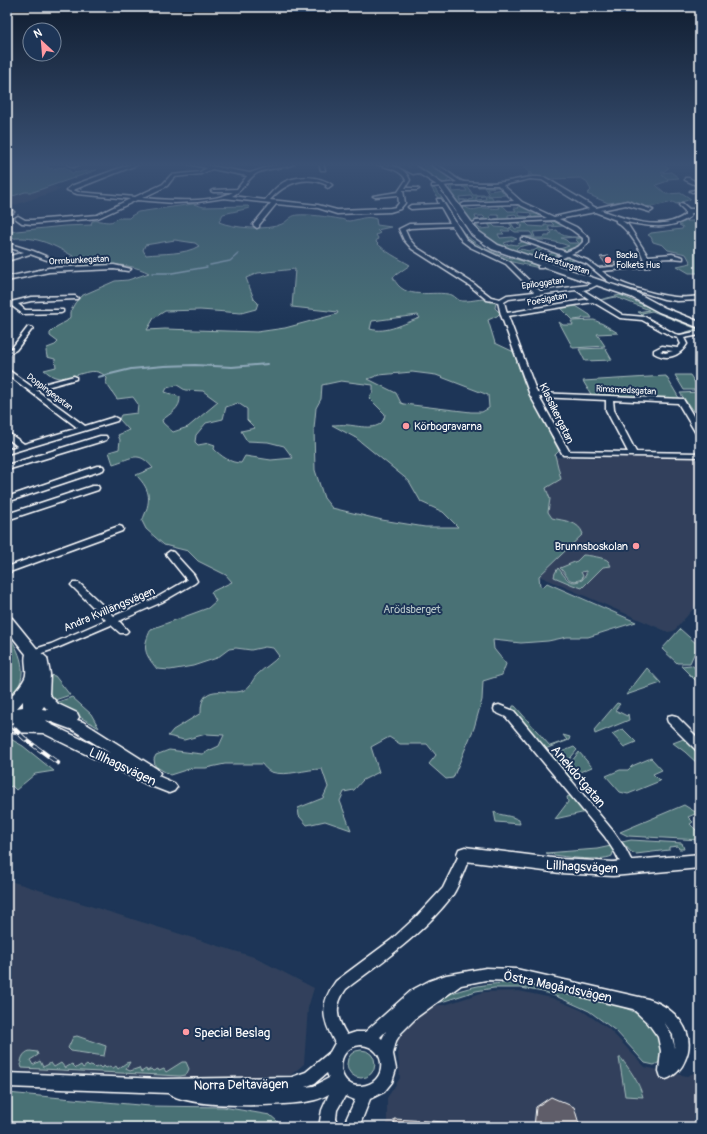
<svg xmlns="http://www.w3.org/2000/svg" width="707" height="1134" font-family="Pangolin,sans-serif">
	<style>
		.built { fill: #30415c }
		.green { fill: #4a7175; stroke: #a4b8ba; fill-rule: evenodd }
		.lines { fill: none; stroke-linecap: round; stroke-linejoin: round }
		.stream-far1 { stroke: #8fa9ba; stroke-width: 1.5 }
		.stream { stroke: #8fa9ba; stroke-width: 2 }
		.building { fill: #5e5d69; stroke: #fff }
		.street-casing { stroke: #fff; stroke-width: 3 }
		.secondary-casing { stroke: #fff; stroke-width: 3 }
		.street { fill: #1d3557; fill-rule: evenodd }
		.secondary { fill: #1d3557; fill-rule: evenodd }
		.rail-casing { stroke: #fff; stroke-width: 4.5 }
		.rail { stroke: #1d3557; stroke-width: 3; stroke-dasharray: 9; stroke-linecap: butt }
		.poi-dot { fill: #ff9aa2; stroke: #1d3557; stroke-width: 1.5 }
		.labels { text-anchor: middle; stroke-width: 4; stroke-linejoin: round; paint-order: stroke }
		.far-poi-label { font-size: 9px; fill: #fff; stroke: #1d3557; text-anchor: start }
		.far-street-label { font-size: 9px; fill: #fff; stroke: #1d3557 }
		.street-label { font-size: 11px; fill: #fff; stroke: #1d3557 }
		.poi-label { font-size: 11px; fill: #fff; stroke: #1d3557; text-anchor: start }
		.park-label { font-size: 11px; fill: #b7c6c8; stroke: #1d3557 }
		.near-street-label { font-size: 13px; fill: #fff; stroke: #1d3557 }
		.near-poi-label { font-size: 13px; fill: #fff; stroke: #1d3557; text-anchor: start }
	</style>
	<rect width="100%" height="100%" fill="#1d3557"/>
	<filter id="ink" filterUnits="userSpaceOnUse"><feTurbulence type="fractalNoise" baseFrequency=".025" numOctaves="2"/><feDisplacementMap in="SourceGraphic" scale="8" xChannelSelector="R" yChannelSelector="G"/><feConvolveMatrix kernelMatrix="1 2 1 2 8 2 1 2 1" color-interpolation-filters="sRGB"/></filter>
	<g filter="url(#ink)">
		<path class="built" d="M53,186L62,189L9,207L7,206V198L25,192H33Z
			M555,457L700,458V601L674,631L668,632L539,576L583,534L572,522L552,518L548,512L550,499L546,488L561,476Z
			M7,880L254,957L314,988L308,1008L304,1064L291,1075L213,1079L14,1071L7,1069Z
			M519,991L552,998L581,1010L609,1029L645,1067L687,1076L700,1070V1127H387V1098L400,1078L397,1041L418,1015L432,1005H445L484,992Z"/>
		<path class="green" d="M7,164H46L49,169L65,167L72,173L97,170L33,192H25L7,198Z
			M427,164L445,172L450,177L446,183L441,182L422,169Z
			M522,164H664L669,168L661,173L671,172L679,178L668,179L662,175L668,181L656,185L666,194L682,193L691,199L676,204L673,202L655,206L644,207L624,201L608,203L587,194L591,190L586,181L581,178L550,179L534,177L531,172L530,176H528L529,173Z
			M450,186H463L452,187L453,192L467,191L465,188L462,187H468L473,195H489L484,187H477C485,186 495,184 501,188L497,187L487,188L489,191L502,189L505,195L488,196H491L494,200H500L503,202H485L480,203L477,200L486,199L485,196L476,197L477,199H475L478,203L471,204L469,200L473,199L471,196L459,197L460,200H468L470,204H467L465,200H459C471,216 475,207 487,208C491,208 496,209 500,208L499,206L487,205C497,204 502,203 508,211H516L514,208H519L515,204H517L536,213L517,212L520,216L532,217L530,214H538L546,218L536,217L517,220V217L515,214L508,215V217L514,218L515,221H507L503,219L504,221L496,222L494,219L500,218L498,215H491L490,217L495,222L484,221L481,219L485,218L483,216H475L476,219H480L483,222L475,223L480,229L491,228L488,224H492L495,227L508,228L510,231H501L504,234H498L500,238L512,237L517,239L504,243L506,245L511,244L516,245L524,241L532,244L518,247L516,249L517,250C523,248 525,251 531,251C536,251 538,246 544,248L538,253L545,256L555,252L558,255L545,260H538L498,246L477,231L449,189Z
			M434,188C448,202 453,223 467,236C491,258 525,259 553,271L508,261L471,244L466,240L432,189Z
			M193,204L204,207L248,206L250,208L223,214L219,222C233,228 267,231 282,224C288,221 290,216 297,215C309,214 329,217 340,219C343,219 345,221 349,221C359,220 366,215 376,219L377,225L391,227L377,230L380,233L376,235L378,238L376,242C385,252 398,258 410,265L393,277C404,303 433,289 452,295C456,297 458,301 462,301C473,302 487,295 496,303L495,308L500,313L497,316L488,320L495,343L514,352L524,383L559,451L555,455L561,479L546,488L550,499L548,512L552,518C564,521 579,521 583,534L539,576L540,586L543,587L547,583L636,622L588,637H567L548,641L521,643L493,640L494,649L506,664L502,675L483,681L482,700L474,728L453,778L446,779L429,764L436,755L427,744H400L389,737L371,747L379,772L363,780L354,790L344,792L340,801L351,830L325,821L307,825L299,816L298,808L323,798L328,787L322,769C305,769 287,777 271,772C268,771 264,767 262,764H225L206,768H192L170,775L155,766L154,759L156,755L169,750L202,754L219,746L224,735L206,734L184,740L168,736L173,730L201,713C200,678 232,699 246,689C251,686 253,678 258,674C265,667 273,663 279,656L273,648L265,647L251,650L236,648L229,649L217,658L193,666L170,670L157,669C144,653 142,648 151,629L208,608L216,601L211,592L232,582L226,575L198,561L188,551L164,545L146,529L142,521C151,501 152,491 136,475L153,468C138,450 133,458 113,464L109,452L119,449L120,440L118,435L129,430L119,419L121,415L137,413L138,404L133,397L117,399L106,383L107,378C93,361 72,383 55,377C51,376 47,372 44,370L56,367L55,359L47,357L46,351L47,348L55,345L58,342L50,336V333L56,327L67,321L70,317V312L75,303L81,296L115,281L128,280L149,273C125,260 93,266 67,266L64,263V261L73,256C50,243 34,235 7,239V232L64,226L91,225L92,221C101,219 111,226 117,218H129L131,216L138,212ZM175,240L195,243L199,246C184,255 163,253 146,255L143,250L145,245ZM295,269L292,307L338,312L337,314L285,328L257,332L165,329L147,330L154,318L165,311L200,310L241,313L256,309L258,303L254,299L246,278L258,273ZM418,315L420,318C404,323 387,334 370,329L372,321ZM412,372L436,375L488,395L489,408L482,412H471L404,404L401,403L396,393L368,379L379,375ZM341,381L373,385V392L369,398L385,414C383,433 360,426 348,425C342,424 337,425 332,425L356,438L409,481L421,502L443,512L458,527H425L382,520L332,508L324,498L315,470L314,429L316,408L321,399L322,385ZM177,385L185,390L203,391L218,402L188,427L173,432L163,423L162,420C170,414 181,408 180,397L165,392L167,388ZM238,403L247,409V420L255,428L241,431L247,441L268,442L284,446L293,458L271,460L245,456L241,463C230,463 221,456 214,449L215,445L209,443L198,445L195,442L196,435L206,423L223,419L226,407Z
			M696,219H700V273H689L677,266L691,263L686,254L668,250L663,245L653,242L651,237L648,235L651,233L682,229L683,227L679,225C683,221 688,221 694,221Z
			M554,221L569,228L563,226L548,227L550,231L557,230C561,238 574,237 582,237L561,238L566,240L569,243H579L575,239L582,238L581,244L566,251L556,250L569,246C555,241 543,239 528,240L530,238H544V236H550L549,234L552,233L550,231L533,232L535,237L523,238L522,237L533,236L530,232H515L509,228L512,227L509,223H511L515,229L522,228L521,226H523L517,223H526L529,226L544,227V225H554L551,222H545Z
			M566,258H573L574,260L570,263L587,270L590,274C579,275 565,270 555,264Z
			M620,295L696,328L699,330C692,334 681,337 673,333L676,335L697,329L652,311L642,313L643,315L638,312L649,310L616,297L595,301Z
			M576,306L590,315L592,318H582V319L573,320L560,307L564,308Z
			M594,320L603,324L618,333L597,334L605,346L573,348L559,322L563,325H573L571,321Z
			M605,348L612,360L585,361L579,349Z
			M690,375L700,390H684L675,375Z
			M666,376L679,398L678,400L592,396L583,381Z
			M700,392V411H693L680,393Z
			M583,555C587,555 607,558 608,561C610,563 610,565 611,566L603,567L582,588L573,585L554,577L555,573L558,568C566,577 568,586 582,580L586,575V571L581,572L583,576L582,579C567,585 568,575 560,568L577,561Z
			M680,629L698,645L690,663H677L662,649Z
			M7,633C23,655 31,681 7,700Z
			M691,665L700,671V685L681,666Z
			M647,668L661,683L626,695Z
			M49,675L55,676L70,695L55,700L51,699L47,690Z
			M72,697L91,714L99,728L59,705L58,702Z
			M617,703L620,704L615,710L627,716L628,714L629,720L595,734L594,730Z
			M513,706H515L550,746L567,740L563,735L570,737L569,740L545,749L512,710Z
			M623,729L636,742L624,747L612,734Z
			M7,737L23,746L54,771L35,774L16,790L12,786L7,788Z
			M686,738L700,752V765H699L685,752L673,743Z
			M574,747L577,750L561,769L551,756Z
			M579,752L592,767L575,774L578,778L572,780L564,771Z
			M651,758L662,770L653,774L660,781L628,794L620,792L606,776L620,770H628L632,766Z
			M569,796H572L586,812L555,819L568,802L567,797Z
			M684,805L697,813L688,817L693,822L690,824L696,830L700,829V840L628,836L620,832Z
			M494,812C502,816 510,815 519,820L520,824L496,822Z
			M631,840L682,843L684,849H679L678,846L669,847V850L636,854L631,852L622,842Z
			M611,846L614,849L612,856C600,862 559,857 546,853L597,849Z
			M506,983C536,984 565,993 594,1000C605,1003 619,1005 630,1010C648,1019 667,1040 660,1062L654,1065L645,1063L616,1031L589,1011L558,997L543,992L521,988H494L476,991L435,1004L433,1002C456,989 481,984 506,983Z
			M77,1036L106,1046L104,1056L71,1051L68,1048L73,1037Z
			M347 1064a14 14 0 1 1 28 0a14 14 0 1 1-28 0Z
			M30,1051L37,1052L38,1055L30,1060L33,1065L40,1061L43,1067L51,1063L54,1067L61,1063L65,1068L72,1064L76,1068L81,1065L83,1068L87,1065L89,1067L92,1065L95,1068L99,1066L101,1068L104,1066L106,1068L110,1066L112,1069L116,1066L118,1069L126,1063L130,1062L126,1069L130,1071L139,1068L141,1072L146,1069L147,1071L151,1069L153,1071L158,1069L159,1071L164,1069L166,1072L182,1062H186L189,1069L186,1075L180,1076L22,1068C19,1061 23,1052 30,1051Z
			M619,1058H621C630,1070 639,1082 643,1097L625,1096Z
			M7,1093L150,1106L223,1107L270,1115L284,1127H7Z"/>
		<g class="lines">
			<path class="stream-far1" d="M210,265L230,261L238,254
				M152,273H172L207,267"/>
			<path class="stream" d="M98,377L131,369L164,366L195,365L232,367L268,364"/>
		</g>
		<path class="building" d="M609,256L616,263H614L616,265L608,266L600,257Z
			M551,1097L574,1107L580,1127H534L536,1107Z
			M394,1119L446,1122L445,1127H394Z"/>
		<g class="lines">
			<g class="street-casing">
				<path id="street" d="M67,164H82L73,167Z
					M131,164H139L73,190L78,192L135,197L163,184L171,175L200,172L207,168L188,164H200L250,173L271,166L294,164C282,169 269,167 257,173C247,179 243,191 232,196L265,200C270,194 275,188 281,184C295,175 319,175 332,185L328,188L326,187L327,185C305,175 285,183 270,200L318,205L337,210L390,208L396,207L399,203L398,195L375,197L373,196L398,192L406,180C401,169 387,168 377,164C390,164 405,167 410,180L405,188H417L419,189L417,190H403L405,203L400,209L390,212L337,214L318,208L276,204L259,225V227L257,228L253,225L271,203L224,198L198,202L174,203L137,200L98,218L32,224L22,223L15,218L18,216L25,220H32L97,215L130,199L77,194L67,190L71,186ZM212,169L247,176L237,189L213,190L211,191L213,192H233C210,204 168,200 142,198L167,186L174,177L201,174Z
					M319,164H323L325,170H321Z
					M430,164C445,164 454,181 465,182C479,183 495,184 509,181C522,179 532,175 546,178L596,208L627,201L653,210L650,212L626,205L601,210C627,220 661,232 685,215V211L679,205L682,203L689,209H700V213H691L690,217C670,231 645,226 622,221L628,225L648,256L672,254L683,257V259L672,258L649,259L651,265L648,267L602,271C615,284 656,295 675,297C683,298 692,297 700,296V300L677,301L664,299L609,282L587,264L567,256L542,268H538V266L562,255L521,240V238H525L566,252L578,247L583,242V238L572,230L554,220L474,224L473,223L476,221L547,218L518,204L462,206L461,205L464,203L514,201L498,185H452L432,187V185H434L457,182ZM530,179L542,180L589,209L554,217L522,202L503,185ZM595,212L616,220V222C628,229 642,250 645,264L598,268L587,260L571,254L582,249L589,242V238L576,227L559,219Z
					M693,164L700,166V169Z
					M685,178H689L700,184V187L685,180Z
					M700,189V191L692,192L690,191Z
					M437,199H441L466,239L474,245L510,262L540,291L588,285L597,281H601V283L591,288L583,290L623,315L645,317L675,334L680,335L700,331V335L684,338L687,344C680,356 667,361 654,353V350L662,346L678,348L681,344L678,338L671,336L642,320L620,318L593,302L508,316L537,393L683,399L700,427V435H697L678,403L613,400L614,410L636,452L700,453V457L563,455L530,395L501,315L498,302L487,300L470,286L412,249L404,240L399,229L409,224L450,223L441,207L411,209L408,207L411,205L439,204ZM452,226L462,241L470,247L506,264L534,292L507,295L500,299L491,297L474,284L416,247L409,239L405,230L410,228ZM576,290L589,299L507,313L504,302L509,299ZM663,350L673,351L665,353L660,351ZM539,397L606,400V410L628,452L569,451Z
					M7,206L14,212L7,217Z
					M7,243L33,251L50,258L47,260L30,254L7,261V257L24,252L7,247Z
					M114,265L131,269L128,271L114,269L49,272L7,281V277L49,268Z
					M75,296L78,298L77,299L31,301L18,304L25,310H63V312L61,313L23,314L12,306L7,307V303L31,297Z
					M28,327L33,328L16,350L7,355V350L12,348Z
					M7,369L32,387L74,376L76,377V379L36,390L85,426L114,417L118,419L117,421L7,454V450L17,446L7,438V432L24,444L78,428L7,374Z
					M100,436H106L107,438L106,440L7,470V465Z
					M97,466H103L104,468L103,470L7,502V497Z
					M92,486H98L99,488L98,490L7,520V514Z
					M119,526L122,527L123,529L122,531L7,573V567Z
					M170,551L173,552L194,575L197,581L195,583L162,602L119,621L128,631L126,633H120L111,625L57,648L33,656L29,655L28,653L29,651L51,644L106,620L71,585L73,583H79L114,616L156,598L187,580L166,554Z
					M499,705L514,711L613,831L625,848L635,868L633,872L629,873L625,872L616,854L605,837L506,717L495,712L494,709L495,706Z
					M672,715L676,716L700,740V751L696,750L668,722L667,719L668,716Z
					M465,849L469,851L471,854C465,867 460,884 452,896C423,934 383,961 346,989C334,1006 336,1018 347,1035L356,1032H365L412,990L429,981L446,975L486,968L516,969L648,999C674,1007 698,1032 685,1060C682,1068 675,1076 666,1079L661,1077L659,1071L661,1051L658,1037L648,1023L633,1009L516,981L486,980L461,985L417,1017L401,1033L396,1041L393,1054L396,1069L392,1082L384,1092L370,1099L361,1122V1127H345V1122L355,1100L345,1096L337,1110L335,1127H319L322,1110L329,1094C325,1096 320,1099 315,1100C288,1107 189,1109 168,1093L7,1087V1073L163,1079L292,1077L306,1072L330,1052L335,1043C322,1019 319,1004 336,981L391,940L417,916L443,888L461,851ZM664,1022L673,1035L675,1048L671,1034ZM386,1031L382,1039L380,1037ZM361,1045C388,1047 388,1084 361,1086C336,1088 333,1047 361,1045ZM327,1073L329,1078L314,1086L305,1087L315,1083Z"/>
			</g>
			<g class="secondary-casing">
				<path id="secondary" d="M394,164H403L411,168L405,164H413L444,185L478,231L498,245L637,293L665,308L700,322V328L659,312L631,297L492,249L472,235L440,187L418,173L413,174Z
					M7,617L12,618L38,650L47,658L50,674L49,694L58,704L77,713L79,717L77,720L83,722L157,769L160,773L158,776L174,783L177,787L174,791L169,793L146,784L43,733L7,732V701C12,695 26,681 26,674C27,667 24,661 26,654L7,630ZM23,701V707L17,708ZM44,706L48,710L42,709ZM46,720L73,730L110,753L50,724Z
					M465,847L560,859L613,862L700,854V868L613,876L560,873L465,861L459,859L457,854L459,849Z"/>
			</g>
			<use href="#street" class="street"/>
			<use href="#secondary" class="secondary"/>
			<g class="rail-casing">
				<path id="rail" d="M7,722L25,739L58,763"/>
			</g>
			<use href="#rail" class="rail"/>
		</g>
	</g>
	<linearGradient id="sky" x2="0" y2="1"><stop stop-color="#101d30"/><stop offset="0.51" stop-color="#3a5174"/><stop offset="1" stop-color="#3a5174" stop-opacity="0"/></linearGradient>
	<rect width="707" height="323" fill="url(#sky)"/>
	<g class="poi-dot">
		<circle cx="608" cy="260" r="4"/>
		<circle cx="406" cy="426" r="4"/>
		<circle cx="636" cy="546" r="4"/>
		<circle cx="186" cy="1032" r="4"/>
	</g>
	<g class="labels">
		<g class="far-poi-label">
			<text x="616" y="258">Backa<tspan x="616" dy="10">Folkets Hus</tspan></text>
		</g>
		<g class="far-street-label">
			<text transform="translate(79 260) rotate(-3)" y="3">Ormbunkegatan</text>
			<text transform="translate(562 263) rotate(18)" y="3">Litteraturgatan</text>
			<text transform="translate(543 283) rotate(-8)" y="3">Epiloggatan</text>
			<text transform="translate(547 299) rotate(-11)" y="3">Poesigatan</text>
			<text transform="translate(626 390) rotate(3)" y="3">Rimsmedsgatan</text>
			<text transform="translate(50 392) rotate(37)" y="3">Doppingegatan</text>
		</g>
		<g class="street-label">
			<text transform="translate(557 413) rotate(64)" y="4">Klassikergatan</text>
			<text transform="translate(109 609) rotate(-23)" y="4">Andra Kvillängsvägen</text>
		</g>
		<g class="poi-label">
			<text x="414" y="430">Körbogravarna</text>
			<text x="628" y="550" text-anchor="end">Brunnsboskolan</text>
		</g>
		<g class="park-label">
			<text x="412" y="613">Arödsberget</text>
		</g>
		<g class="near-street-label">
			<text transform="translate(123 766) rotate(25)" y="5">Lillhagsvägen</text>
			<text transform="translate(579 776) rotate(50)" y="5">Anekdotgatan</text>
			<text transform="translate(582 866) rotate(3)" y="5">Lillhagsvägen</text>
			<text transform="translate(558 986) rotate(12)" y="5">Östra Magårdsvägen</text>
			<text transform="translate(241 1084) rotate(-1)" y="5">Norra Deltavägen</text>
		</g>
		<g class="near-poi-label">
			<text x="194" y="1037">Special Beslag</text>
		</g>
	</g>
	<rect width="707" height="1134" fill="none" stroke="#1d3557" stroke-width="24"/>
	<rect x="12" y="12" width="683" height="1110" fill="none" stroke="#fff" stroke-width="1.5" filter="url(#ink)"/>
	<g transform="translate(42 42) rotate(334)"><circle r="19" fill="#1d3557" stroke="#77869a"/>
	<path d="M0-3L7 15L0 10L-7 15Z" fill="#ff9aa2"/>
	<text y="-6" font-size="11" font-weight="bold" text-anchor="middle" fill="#ffffff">N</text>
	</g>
</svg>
